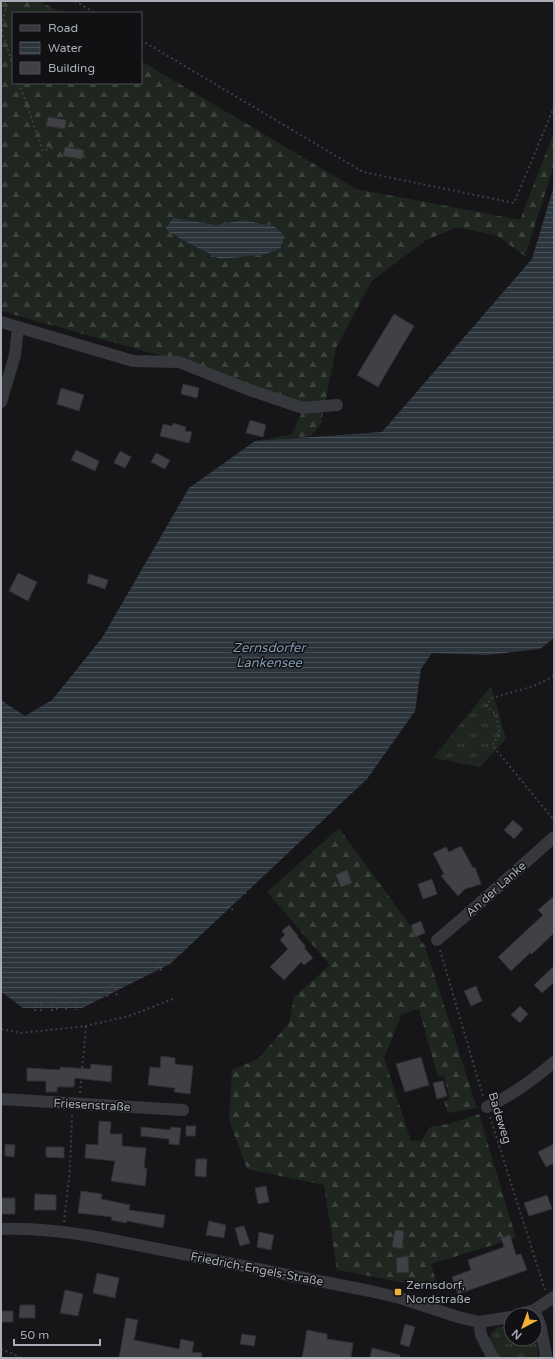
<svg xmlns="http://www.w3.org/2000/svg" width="555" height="1359" font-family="'Varela Round',sans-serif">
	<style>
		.grass { fill: url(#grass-tufts) }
		.forest { fill: url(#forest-firs); fill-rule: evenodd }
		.water { fill: url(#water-rules) }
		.building { fill: #404145; stroke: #303034 }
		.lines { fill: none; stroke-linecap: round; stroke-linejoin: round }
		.path { stroke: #3d3f44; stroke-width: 2; stroke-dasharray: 2 3; stroke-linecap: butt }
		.minor { stroke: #37383d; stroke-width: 12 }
		.poi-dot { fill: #f2b134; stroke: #111113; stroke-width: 1.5 }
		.labels { text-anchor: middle; stroke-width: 3; stroke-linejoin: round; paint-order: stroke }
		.street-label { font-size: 12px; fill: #a8adb8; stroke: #111113 }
		.poi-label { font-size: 12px; fill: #a8adb8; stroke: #111113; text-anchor: start }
		.water-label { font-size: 13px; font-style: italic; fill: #7f9bb3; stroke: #111113 }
	</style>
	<defs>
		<pattern id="grass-tufts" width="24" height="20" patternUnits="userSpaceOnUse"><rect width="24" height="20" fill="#1e261f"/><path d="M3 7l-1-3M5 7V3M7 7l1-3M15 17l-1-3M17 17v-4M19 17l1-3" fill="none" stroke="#3c433d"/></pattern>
		<pattern id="forest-firs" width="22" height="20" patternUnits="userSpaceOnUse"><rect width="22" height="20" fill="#1e261f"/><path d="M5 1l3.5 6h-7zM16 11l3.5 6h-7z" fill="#3c433d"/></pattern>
		<pattern id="water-rules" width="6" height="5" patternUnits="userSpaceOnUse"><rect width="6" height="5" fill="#2c353c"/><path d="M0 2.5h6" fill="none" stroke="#485056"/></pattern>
	</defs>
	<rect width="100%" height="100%" fill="#161618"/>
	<path class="grass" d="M491,686L506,739L480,767L433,758Z
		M511,1324V1339H535V1330L537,1343L538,1358H497L490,1343L491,1333L496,1328Z"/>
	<path class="forest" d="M1,1H40L61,13H13V83H141V61L356,189L520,220L554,132V165L525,256L498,236L458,227L426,240L372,281L336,348L321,423L311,436L255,441L291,435L306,404L180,361L1,311ZM173,218L216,225L244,220L274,226L220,259L184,241L165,229Z
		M339,828L425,946L477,1108L448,1113L444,1101L450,1100L444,1076L438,1077L419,1009L402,1014L384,1058L411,1141H421L430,1127L448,1124L479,1114L516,1238L431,1264L438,1289L337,1270L324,1185L247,1169L229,1120L232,1070L258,1059L289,1023L294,997L330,965L267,892Z"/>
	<path class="water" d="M554,186V638L540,649L487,655L432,653L421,669L415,711L367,779L170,964L82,1008H23L3,993L1,994V700L25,716L52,700L102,638L189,488L255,441L382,432L532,259Z
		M173,218L216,225L243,220L274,226L285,236L280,249L262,255L220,259L184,241L165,229Z"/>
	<path class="building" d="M48,117L66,120L65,129L46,126Z
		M65,147L84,150L82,159L63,156Z
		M394,314L414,326L378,387L357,375Z
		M183,384L199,388L197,398L181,394Z
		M61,388L84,395L79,411L57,404Z
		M250,420L266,425L263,437L246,433Z
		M173,423L186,427L185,431L192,432L189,443L160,436L163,424L172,426Z
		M76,450L99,461L95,471L71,460Z
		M120,451L131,457L125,468L114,463Z
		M156,453L170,460L165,469L151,462Z
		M18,573L37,582L28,601L9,591Z
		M89,574L108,580L105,589L87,583Z
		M513,820L523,829L514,839L504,830Z
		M461,846L473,868L475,867L481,884L465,889L458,896L441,876L444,874L433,853L446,847L449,852Z
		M347,870L352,883L341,887L336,875Z
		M432,879L437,894L423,899L418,884Z
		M554,896V933L532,954L530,953L511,971L498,957L543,915L538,910Z
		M421,921L425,933L415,937L411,925Z
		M289,925L298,936H297L306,947L304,948L313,958L304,965L301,962L284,980L270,967L288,949L280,940L285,935L282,931Z
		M554,966V982L542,993L534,985Z
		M476,986L482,1001L471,1006L464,991Z
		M520,1006L528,1014L520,1023L511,1015Z
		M161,1056L175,1058V1064L193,1066L190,1094L174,1092L175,1088L148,1085L150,1067L160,1068Z
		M421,1057L429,1085L405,1092L396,1064Z
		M91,1064L112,1066L111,1082L75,1078L74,1087H57V1092H46V1081H27V1068L60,1070V1067L90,1069Z
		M443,1081L447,1096L437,1099L433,1083Z
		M99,1121L111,1122L110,1134H122V1146L146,1148L144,1168H147L145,1186L111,1181L115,1161L85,1158L86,1144L98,1145Z
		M186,1126H196L195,1136H186Z
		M141,1127L170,1130L171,1127L181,1128L179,1145L169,1144V1139L141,1136Z
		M5,1144L15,1145L14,1157L5,1156Z
		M554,1144V1163L546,1167L538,1152Z
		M46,1147H64V1158L46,1157Z
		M196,1159H207L206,1177L195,1176Z
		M266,1186L269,1202L258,1204L255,1188Z
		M81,1191L102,1194L101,1199L130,1205L129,1210L165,1215L163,1228L127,1221L126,1223L111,1220L112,1217L78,1213Z
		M35,1194L56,1195V1210H34Z
		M547,1195L552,1209L529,1216L524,1203Z
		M1,1198H15V1214H1Z
		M209,1221L226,1225L224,1238L206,1235Z
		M244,1226L250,1243L240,1246L235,1228Z
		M395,1230L404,1231L402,1249L392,1247Z
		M259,1232L274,1235L271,1250L257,1247Z
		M510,1235L516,1255L521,1254L527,1270L458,1294L452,1277L471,1270L468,1260L504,1247L501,1238Z
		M408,1256L409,1272L397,1273L396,1258Z
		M97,1273L119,1278L115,1298L93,1293Z
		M65,1290L83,1294L78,1316L60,1313Z
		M20,1305H35V1318H19Z
		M1,1311H13V1322H1Z
		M126,1318L138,1320L134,1340L179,1349L181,1339L194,1342L192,1352L202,1353L201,1358H119Z
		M405,1324L415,1327L409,1347L400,1344Z
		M307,1330L327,1334V1339L353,1343L351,1358H302Z
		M242,1334L256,1336L254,1346L240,1344Z
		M372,1348L400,1355V1358H370Z"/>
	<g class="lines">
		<path class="path" d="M75,1L95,13
			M1,31H2L13,66
			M2,31L3,19L8,1
			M141,40L363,172L514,203L554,107
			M19,83L43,151L54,147
			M554,676L534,686L492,698L486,705L496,715L500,734L492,745L554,820
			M241,889L248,896
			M228,905L234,911
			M440,950L483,1096
			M159,964L162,973
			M116,981L113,982L117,996
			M106,990L108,999
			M82,996L85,1007
			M64,998L67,1012
			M56,1003L57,1010
			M41,1004V1011
			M52,1004V1011
			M75,1004L76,1010
			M35,1011L36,1002
			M1,1029L21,1033L86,1026L129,1016L173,999
			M80,1093L86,1026
			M490,1117L545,1290
			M64,1222L70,1168L72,1115
			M1,1349L22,1358"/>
		<path class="minor" d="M1,322L133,361L179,362L247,389L303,408L337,405
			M1,402L15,355L18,327
			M437,940L463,918L554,837
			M1,1099L183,1110
			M487,1107C511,1096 534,1079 554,1062
			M1,1229C35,1228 68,1232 102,1238L370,1291L400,1298L458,1317L479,1322L511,1317
			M534,1310L540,1324L546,1355L545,1358
			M518,1315L534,1310L554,1297
			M479,1322L481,1335L493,1358"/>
	</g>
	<rect class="poi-dot" x="394" y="1288" width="8" height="8" rx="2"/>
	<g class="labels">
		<g class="street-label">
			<text transform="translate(496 889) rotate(-42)" y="4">An der Lanke</text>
			<text transform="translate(92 1105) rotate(3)" y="4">Friesenstraße</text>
			<text transform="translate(500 1118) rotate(73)" y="4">Badeweg</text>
			<text transform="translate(257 1269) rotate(11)" y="4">Friedrich-Engels-Straße</text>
		</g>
		<g class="poi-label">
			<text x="406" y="1289">Zernsdorf,<tspan x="406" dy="14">Nordstraße</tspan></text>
		</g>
		<g class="water-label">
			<text x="269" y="652">Zernsdorfer<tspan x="269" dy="15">Lankensee</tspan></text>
		</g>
	</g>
	<rect width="555" height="1359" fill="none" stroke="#a8adb8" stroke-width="4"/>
	<rect x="12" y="12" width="130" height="72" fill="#111113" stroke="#4d4f55"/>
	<rect x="20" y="25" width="20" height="6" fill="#37383d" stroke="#4d4f55"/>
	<text x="48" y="32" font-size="12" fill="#a8adb8">Road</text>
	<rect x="20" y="42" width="20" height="12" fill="url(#water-rules)" stroke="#4d4f55"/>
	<text x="48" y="52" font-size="12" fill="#a8adb8">Water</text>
	<rect x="20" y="62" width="20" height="12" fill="#404145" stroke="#4d4f55"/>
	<text x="48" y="72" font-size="12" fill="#a8adb8">Building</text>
	<g transform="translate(523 1327) rotate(221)"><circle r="19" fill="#111113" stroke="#4d4f55"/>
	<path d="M0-3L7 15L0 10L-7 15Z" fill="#f2b134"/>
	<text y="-6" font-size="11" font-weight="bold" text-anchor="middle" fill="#a8adb8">N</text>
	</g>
	<path d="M14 1339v6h86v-6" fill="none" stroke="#a8adb8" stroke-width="2"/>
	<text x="20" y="1339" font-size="12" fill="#a8adb8" stroke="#111113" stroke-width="3" paint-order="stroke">50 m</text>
</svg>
